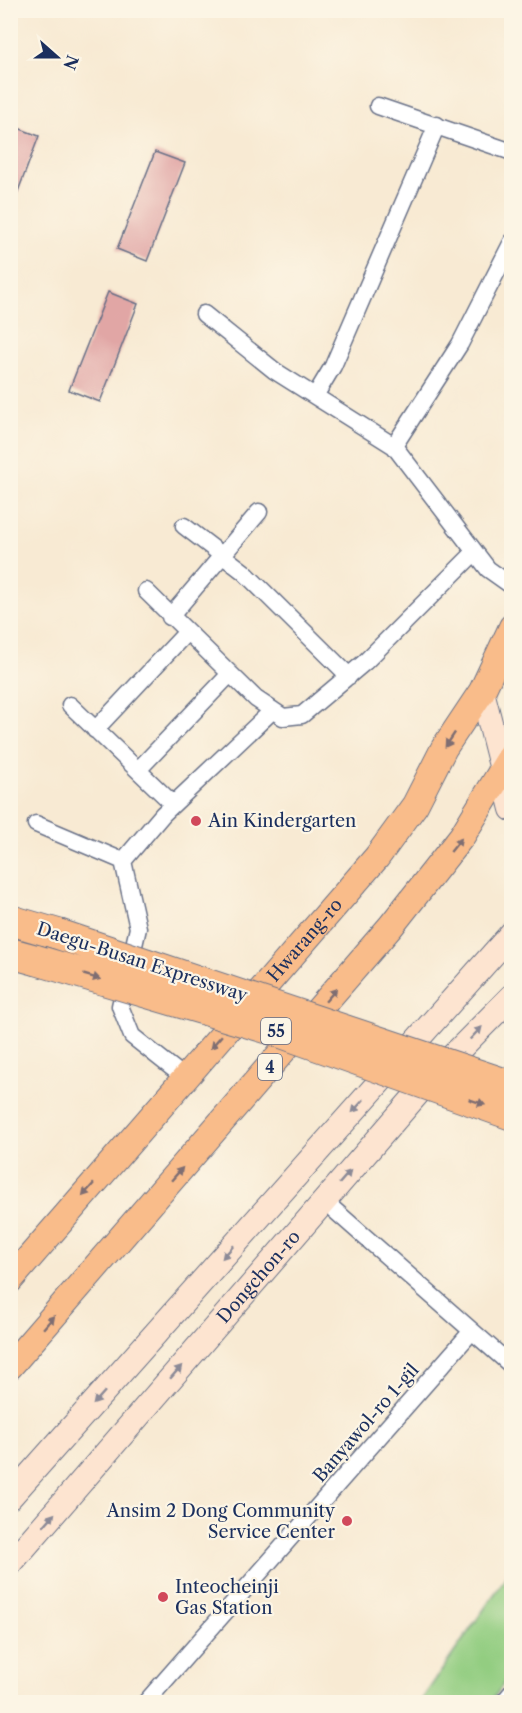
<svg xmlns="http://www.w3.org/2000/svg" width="522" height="1713" font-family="'Libre Caslon Text',serif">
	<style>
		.green { fill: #93cd81; stroke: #577e70; stroke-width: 1.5 }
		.building { fill: #e1a6a5 }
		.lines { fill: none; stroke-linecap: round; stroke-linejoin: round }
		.street-casing { stroke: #687087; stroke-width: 19 }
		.secondary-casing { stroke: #687087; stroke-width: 26 }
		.primary-casing { stroke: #687087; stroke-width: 28 }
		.highway-casing { stroke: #687087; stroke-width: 32 }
		.street { stroke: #fff; stroke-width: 16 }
		.secondary { stroke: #fde4d0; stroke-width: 24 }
		.primary { stroke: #f9bc8a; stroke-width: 26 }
		.highway { stroke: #f9bc8a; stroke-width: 30 }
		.highway-bridge-casing { stroke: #687087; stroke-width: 32; stroke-linecap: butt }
		.highway-bridge { stroke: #f9bc8a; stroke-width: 30 }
		.oneway { fill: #7f6e72 }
		.oneway2 { fill: #8c8a97 }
		.poi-dot { fill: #d1495b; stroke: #fcf5e5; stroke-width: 2 }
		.labels { text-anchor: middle; stroke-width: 4.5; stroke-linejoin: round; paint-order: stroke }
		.shield { fill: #fcf5e5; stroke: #5e6a86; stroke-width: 1.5 }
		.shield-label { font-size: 16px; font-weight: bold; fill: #1b2f5e }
		.poi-label { font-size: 18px; fill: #1b2f5e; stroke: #fcf5e5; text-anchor: start }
		.street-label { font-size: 18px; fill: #1b2f5e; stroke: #fcf5e5 }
	</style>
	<rect width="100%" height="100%" fill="#fcf5e5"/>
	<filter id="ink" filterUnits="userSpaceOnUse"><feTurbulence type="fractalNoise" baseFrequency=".0167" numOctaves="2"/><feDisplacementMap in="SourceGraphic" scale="12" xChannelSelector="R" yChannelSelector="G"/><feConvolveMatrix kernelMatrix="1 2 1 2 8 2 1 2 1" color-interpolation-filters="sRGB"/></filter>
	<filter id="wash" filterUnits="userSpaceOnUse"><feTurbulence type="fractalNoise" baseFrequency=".008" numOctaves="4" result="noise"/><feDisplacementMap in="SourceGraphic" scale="24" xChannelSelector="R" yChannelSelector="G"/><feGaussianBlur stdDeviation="1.35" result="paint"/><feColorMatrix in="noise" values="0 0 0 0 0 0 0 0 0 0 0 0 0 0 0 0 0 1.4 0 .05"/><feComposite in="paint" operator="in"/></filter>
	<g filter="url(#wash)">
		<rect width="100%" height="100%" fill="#f8ead3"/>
		<path class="green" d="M511,1570V1673L491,1702H420Z"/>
		<g id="blocks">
			<path class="building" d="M10,125L39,136L12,207H10Z
				M155,152L185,163L147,261L117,249Z
				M108,292L138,304L100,402L69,390Z"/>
		</g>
	</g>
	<g filter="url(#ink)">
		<use href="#blocks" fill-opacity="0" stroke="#687087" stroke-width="1.5"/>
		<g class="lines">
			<g class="street-casing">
				<path id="street" d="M378,106L512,152
					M204,314L275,371L394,446L488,569L512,586
					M315,396L333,366L437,125
					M394,446L460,344L512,242
					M184,526L244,572L349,676
					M146,591L256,699L283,717L302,715L365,662L475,552
					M170,617L259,512
					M70,705L173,804
					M95,730L186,633
					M138,770L230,674
					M36,824L123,861
					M185,1078L132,1036L120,1006L138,928L123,861L163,814L273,710
					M324,1201L512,1366
					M146,1702L472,1331
					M504,1702L512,1692"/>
			</g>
			<g class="secondary-casing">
				<g id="secondary">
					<path d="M482,691L512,809"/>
					<path d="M10,1497L512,933"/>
					<path id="s1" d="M10,1564L431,1078L512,996"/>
				</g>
			</g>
			<g class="primary-casing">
				<g id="primary">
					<path id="s2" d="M10,1280L377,857L415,805L444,748L482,691L512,627"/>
					<path d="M10,1366L391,926L462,836L512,754"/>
				</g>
			</g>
			<g class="highway-casing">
				<path id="highway" d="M10,920L58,934
					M10,953L36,960"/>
			</g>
			<use href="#street" class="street"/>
			<use href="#secondary" class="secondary"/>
			<use href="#primary" class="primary"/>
			<use href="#highway" class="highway"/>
			<g class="highway-bridge-casing">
				<path id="highway-bridge" d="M58,934L512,1086
					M36,960L276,1031L512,1115"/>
			</g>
			<use href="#highway-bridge" class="highway-bridge"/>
		</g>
		<defs><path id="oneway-solid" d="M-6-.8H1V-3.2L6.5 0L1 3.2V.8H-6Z" transform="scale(1.5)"/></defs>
		<g class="oneway">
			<use href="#oneway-solid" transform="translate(450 740) rotate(124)"/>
			<use href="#oneway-solid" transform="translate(456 845) rotate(-51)"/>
			<use href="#oneway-solid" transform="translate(92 977) rotate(16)"/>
			<use href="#oneway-solid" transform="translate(331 995) rotate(-49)"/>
			<use href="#oneway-solid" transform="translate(216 1042) rotate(131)"/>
			<use href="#oneway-solid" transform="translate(477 1102) rotate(19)"/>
			<use href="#oneway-solid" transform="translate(177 1174) rotate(-49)"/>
			<use href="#oneway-solid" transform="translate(88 1190) rotate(131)"/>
			<use href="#oneway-solid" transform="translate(49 1322) rotate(-49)"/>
		</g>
		<g class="oneway2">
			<use href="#oneway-solid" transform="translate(476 1033) rotate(-46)"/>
			<use href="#oneway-solid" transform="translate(358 1106) rotate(132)"/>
			<use href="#oneway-solid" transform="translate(345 1177) rotate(-49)"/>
			<use href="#oneway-solid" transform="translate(228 1252) rotate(132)"/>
			<use href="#oneway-solid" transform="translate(176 1372) rotate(-49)"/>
			<use href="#oneway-solid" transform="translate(99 1398) rotate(132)"/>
			<use href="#oneway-solid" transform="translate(49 1520) rotate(-49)"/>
		</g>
	</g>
	<g class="poi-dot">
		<circle cx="196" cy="821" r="6"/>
		<circle cx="347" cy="1521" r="6"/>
		<circle cx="163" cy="1597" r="6"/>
	</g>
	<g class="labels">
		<g class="shield">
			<rect x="261" y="1018" width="30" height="26" rx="4.5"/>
			<rect x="258" y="1054" width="24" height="26" rx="4.5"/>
		</g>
		<g class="shield-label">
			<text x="276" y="1037">55</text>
			<text x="270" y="1073">4</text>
		</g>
		<g class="poi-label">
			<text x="208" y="827">Ain Kindergarten</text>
			<text x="335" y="1517" text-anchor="end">Ansim 2 Dong Community<tspan x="335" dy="21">Service Center</tspan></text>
			<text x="175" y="1593">Inteocheinji<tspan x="175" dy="21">Gas Station</tspan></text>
		</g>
		<g class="street-label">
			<text dy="6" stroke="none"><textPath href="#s2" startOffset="450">Hwarang-ro</textPath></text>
			<text transform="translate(142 962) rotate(18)" y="6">Daegu-Busan Expressway</text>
			<text dy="6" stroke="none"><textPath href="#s1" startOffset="380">Dongchon-ro</textPath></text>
			<text transform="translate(366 1423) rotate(-49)" y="6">Banyawol-ro 1-gil</text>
		</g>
	</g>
	<rect width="522" height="1713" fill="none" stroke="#fcf5e5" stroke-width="36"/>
	<g transform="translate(57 57) rotate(111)" stroke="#fcf5e5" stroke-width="4.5" paint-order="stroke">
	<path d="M0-4.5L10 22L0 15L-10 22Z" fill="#1b2f5e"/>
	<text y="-9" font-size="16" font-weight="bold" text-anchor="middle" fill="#1b2f5e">N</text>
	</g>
</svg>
